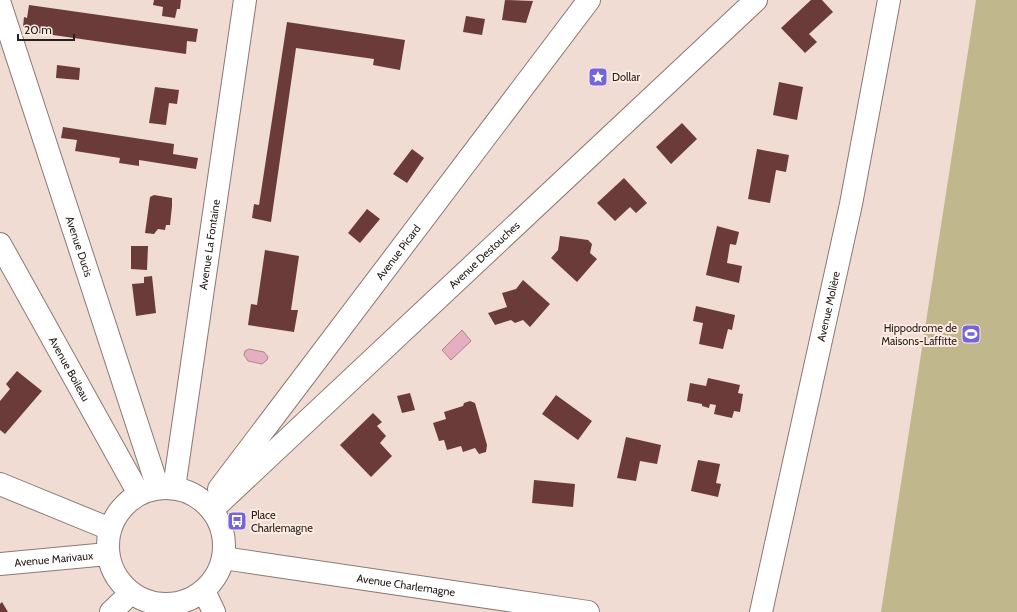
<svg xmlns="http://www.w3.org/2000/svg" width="1017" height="612" font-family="Cabin,sans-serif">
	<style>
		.green { fill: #c0b78c }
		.water { fill: #e5afc0; stroke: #ac848f }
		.building { fill: #6a3b39 }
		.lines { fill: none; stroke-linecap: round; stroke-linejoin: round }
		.minor-casing { stroke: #8b7971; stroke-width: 24 }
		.minor { stroke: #fff; stroke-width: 22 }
		.labels { text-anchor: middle; stroke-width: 4; stroke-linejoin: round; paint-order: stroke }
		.poi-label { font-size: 11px; fill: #27201c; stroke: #fdeae0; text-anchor: start }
		.street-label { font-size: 11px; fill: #27201c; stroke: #fdeae0 }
	</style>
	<rect width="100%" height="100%" fill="#f0dcd3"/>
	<path class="green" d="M976,0H1017V612H881Z"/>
	<path class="water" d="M462,330L471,341L451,360L442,350Z
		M249,349L264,352L268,357L267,360L262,364L248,361L244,355L245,351Z"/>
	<path class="building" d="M154,0H181L180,9H177L175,18L162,16L163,7L153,5Z
		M505,0L533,1L526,23L502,20Z
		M811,0H822L833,12L809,34L817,42L805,53L781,28Z
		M29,5L198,29L196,42L187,41L186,54L39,33V29L23,27L24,17L27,18Z
		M466,16L485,19L482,35L463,32Z
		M287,22L405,40L400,70L373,65L374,59L296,48L271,222L252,218L254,204L259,205Z
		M57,65L80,68L79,80L56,78Z
		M779,82L803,87L797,120L773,115Z
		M155,87L179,90L177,104L169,103L166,125L149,123Z
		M682,123L697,139L671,164L656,147Z
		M63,127L174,144L173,154L198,158L196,169L139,160V166L119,163L120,158L75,151L77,140L61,138Z
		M412,149L424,158L407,183L393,174Z
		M757,149L789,155L786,172L776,170L770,203L748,199Z
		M624,178L647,203L636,213L630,207L615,221L597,203Z
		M154,195L172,198V206L170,225H166L165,230L158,229L154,234L145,233L150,197Z
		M367,209L380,219L360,243L348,233Z
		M717,226L739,232L736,245L730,244L727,263L742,266L739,283L706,275Z
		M560,236L588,240L592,244L590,253L597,259L577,282L551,258L558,250Z
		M131,246H148L147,270L131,269Z
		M265,250L299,256L291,310H298L294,332L248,325L251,304L257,305Z
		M152,276L156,313L136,316L132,284L144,283V277Z
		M523,280L550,304L530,327L523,320L515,323L511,320L495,325L488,313L507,307L502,293L516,289Z
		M696,306L735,315L732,330L728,329L723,349L699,344L703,323L693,321Z
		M17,371L42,391L5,434L0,430V401L10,389L6,384Z
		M708,378L740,385L738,393L743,394L740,412L734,411L732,418L714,414L716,405L710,404L709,408L702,406V404L687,401L690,383L706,386Z
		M410,393L415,410L402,413L397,396Z
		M556,395L592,421L578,440L542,414Z
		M470,401L475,403L487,445L486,452L479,454L475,448L463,452L461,446L447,450L444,440L439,441L433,423L446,419L444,412L463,406L464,403Z
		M373,413L382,422L377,426L386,436L380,443L392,456L371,477L340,445Z
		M626,437L661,445L657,464L640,461L636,481L617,478Z
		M698,460L720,464L716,483L721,484L718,497L691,491Z
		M534,480L575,484L573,507L532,503Z
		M2,602L8,612H0V604Z"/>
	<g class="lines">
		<g class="minor-casing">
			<g id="minor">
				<path id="s1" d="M0,4L158,488"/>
				<path id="s2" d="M0,244L139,494"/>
				<path d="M0,484L110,529"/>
				<circle cx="166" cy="546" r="58"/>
				<path id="s3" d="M174,488L245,0"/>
				<path id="s4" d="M219,489L589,0"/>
				<path id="s5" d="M212,510L756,0"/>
				<path id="s6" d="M223,558L588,612"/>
				<path id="s7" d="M0,564L108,554"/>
				<path d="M204,591L214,612"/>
				<path d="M111,612L131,593"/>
				<path id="s8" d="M761,612L851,204L889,0"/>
			</g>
		</g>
		<use href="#minor" class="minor"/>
	</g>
	<defs>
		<g id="sight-square" transform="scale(1)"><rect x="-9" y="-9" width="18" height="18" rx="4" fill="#7364df" stroke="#fdeae0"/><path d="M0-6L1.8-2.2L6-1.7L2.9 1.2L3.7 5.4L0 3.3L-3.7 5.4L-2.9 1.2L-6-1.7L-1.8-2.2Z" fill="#fff"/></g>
		<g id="stadium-square" transform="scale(1)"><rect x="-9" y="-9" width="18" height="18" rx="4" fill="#7364df" stroke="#fdeae0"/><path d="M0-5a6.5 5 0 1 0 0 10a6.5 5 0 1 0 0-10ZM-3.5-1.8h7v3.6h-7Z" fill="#fff"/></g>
		<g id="bus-square" transform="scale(1)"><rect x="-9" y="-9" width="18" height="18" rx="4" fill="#7364df" stroke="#fdeae0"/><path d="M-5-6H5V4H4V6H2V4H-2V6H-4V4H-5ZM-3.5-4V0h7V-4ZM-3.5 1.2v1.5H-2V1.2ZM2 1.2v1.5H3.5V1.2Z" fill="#fff"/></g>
	</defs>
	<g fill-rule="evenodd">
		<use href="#sight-square" x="598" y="77"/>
		<use href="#stadium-square" x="971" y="334"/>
		<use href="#bus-square" x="237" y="521"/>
	</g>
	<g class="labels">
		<g class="poi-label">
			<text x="612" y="81">Dollar</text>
			<text x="957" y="332" text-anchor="end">Hippodrome de<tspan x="957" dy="13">Maisons-Laffitte</tspan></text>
			<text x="251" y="519">Place<tspan x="251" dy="13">Charlemagne</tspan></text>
		</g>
		<g class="street-label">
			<text dy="4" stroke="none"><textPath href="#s3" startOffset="246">Avenue La Fontaine</textPath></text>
			<text dy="4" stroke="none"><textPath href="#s1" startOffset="255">Avenue Ducis</textPath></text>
			<text dy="4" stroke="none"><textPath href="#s4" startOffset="297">Avenue Picard</textPath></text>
			<text dy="4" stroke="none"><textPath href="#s5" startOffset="373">Avenue Destouches</textPath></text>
			<text dy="4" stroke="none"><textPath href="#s8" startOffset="313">Avenue Molière</textPath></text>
			<text dy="4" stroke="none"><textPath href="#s2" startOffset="143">Avenue Boileau</textPath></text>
			<text dy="4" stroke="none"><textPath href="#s7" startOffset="54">Avenue Marivaux</textPath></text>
			<text dy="4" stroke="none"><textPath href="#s6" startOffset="185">Avenue Charlemagne</textPath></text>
		</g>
	</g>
	<path d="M18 34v6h56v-6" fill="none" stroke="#27201c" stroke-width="2"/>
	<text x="24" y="34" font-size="12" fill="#27201c" stroke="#fdeae0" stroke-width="3" paint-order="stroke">20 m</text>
</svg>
